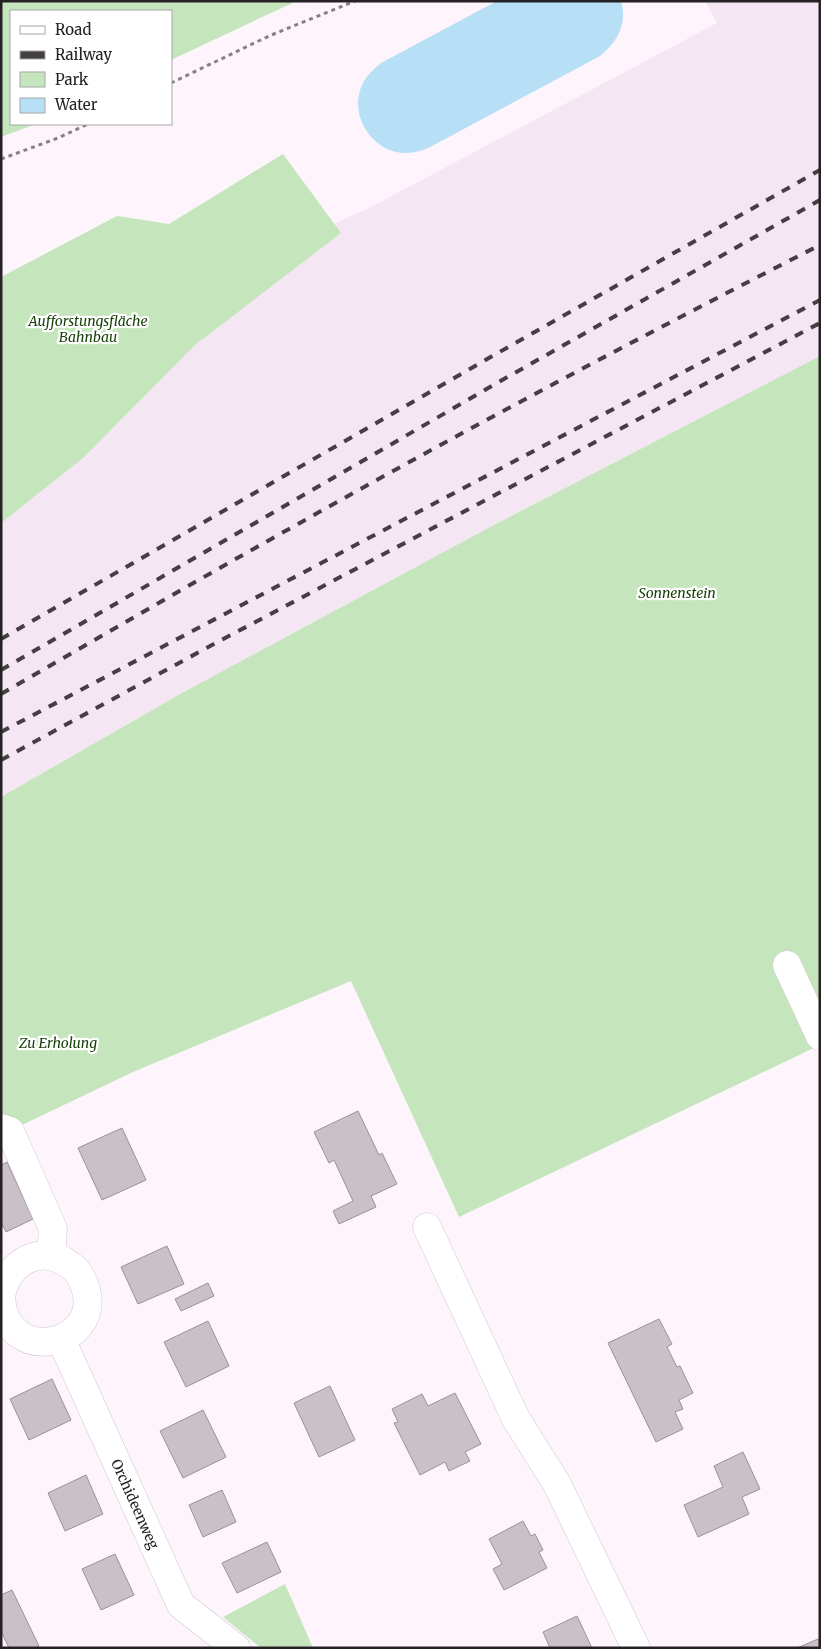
<svg xmlns="http://www.w3.org/2000/svg" width="821" height="1649" font-family="Merriweather,serif">
	<style>
		.built { fill: #f5e6f3 }
		.green { fill: #c5e6bc }
		.water { fill: #b7dff6 }
		.building { fill: #c9c0c8; stroke: #9a9299 }
		.lines { fill: none; stroke-linecap: round; stroke-linejoin: round }
		.minor-casing { stroke: #d0c7cf; stroke-width: 29 }
		.path { stroke: #878186; stroke-width: 3; stroke-dasharray: 4 4; stroke-linecap: butt }
		.minor { stroke: #fff; stroke-width: 28 }
		.rail { stroke: #443f43; stroke-width: 4; stroke-dasharray: 9 9; stroke-linecap: butt }
		.labels { text-anchor: middle; stroke-width: 4.5; stroke-linejoin: round; paint-order: stroke }
		.park-label { font-size: 14px; font-style: italic; fill: #163f07; stroke: #fff }
		.street-label { font-size: 14px; fill: #252124; stroke: #fff }
	</style>
	<rect width="100%" height="100%" fill="#fdf4fc"/>
	<path class="built" d="M705,1H820V356L490,527L182,693L1,797V366L116,323L373,206L717,23Z"/>
	<path class="green" d="M1,1H297L260,18L171,60V11H11V124H36L1,137Z
		M283,154L341,233L195,345L83,458L1,523V277L117,216L169,224Z
		M820,356V1045L459,1217L351,981L133,1072L1,1135V797L182,693L490,527Z
		M285,1584L313,1648H261L223,1617Z"/>
	<path class="water" d="M497,1H621C628,24 617,42 600,56L432,146C424,150 415,153 406,153C372,153 347,114 363,83C367,75 374,69 381,63Z"/>
	<path class="building" d="M358,1111L379,1155L382,1153L397,1184L371,1196L376,1207L339,1224L333,1211L353,1201L334,1160L329,1163L314,1132Z
		M122,1128L146,1180L102,1200L78,1148Z
		M7,1162L33,1219L6,1232L1,1222V1165Z
		M167,1246L184,1284L138,1304L121,1267Z
		M208,1283L214,1296L181,1311L175,1299Z
		M659,1319L672,1344L667,1347L677,1367L680,1366L693,1393L679,1400L683,1409L675,1412L683,1429L656,1442L608,1343Z
		M208,1321L229,1366L186,1387L164,1342Z
		M52,1379L71,1420L29,1440L10,1399Z
		M330,1386L355,1440L319,1457L294,1403Z
		M455,1393L481,1444L465,1452L470,1461L449,1471L445,1462L420,1475L394,1423L398,1422L392,1409L422,1394L428,1406Z
		M203,1410L226,1457L183,1478L160,1431Z
		M743,1452L760,1489L742,1497L749,1514L698,1537L684,1505L723,1487L714,1466Z
		M86,1475L103,1514L65,1531L48,1493Z
		M222,1490L236,1522L203,1537L189,1505Z
		M523,1521L531,1536L535,1534L543,1550L539,1552L547,1568L504,1590L493,1569L502,1564L489,1539Z
		M267,1542L281,1572L237,1593L222,1563Z
		M115,1554L134,1595L101,1610L82,1569Z
		M12,1590L39,1646L35,1648H9L1,1631V1595Z
		M577,1616L592,1648H550L543,1632Z
		M818,1639L820,1648H797Z"/>
	<g class="lines">
		<g class="minor-casing">
			<path id="minor" d="M787,965L820,1036
				M1,1128L10,1131L53,1229L51,1256
				M427,1227L516,1419L557,1484L636,1648
				M1,1296C8,1262 40,1243 70,1265C79,1271 83,1279 86,1290C101,1345 8,1368 1,1299
				M61,1339L181,1605L236,1648"/>
		</g>
		<path class="path" d="M171,83L269,36L355,1
			M1,159L58,138L88,124"/>
		<use href="#minor" class="minor"/>
		<path class="rail" d="M1,639L496,354L820,170
			M1,670L504,379L820,200
			M1,694C100,637 199,579 298,524C470,427 644,335 820,245
			M1,732L820,300
			M1,760L212,645L820,323"/>
	</g>
	<g class="labels">
		<g class="park-label">
			<text x="88" y="326">Aufforstungsfläche<tspan x="88" dy="16">Bahnbau</tspan></text>
			<text x="677" y="598">Sonnenstein</text>
			<text x="58" y="1048">Zu Erholung</text>
		</g>
		<g class="street-label">
			<text transform="translate(135 1504) rotate(66)" y="5">Orchideenweg</text>
		</g>
	</g>
	<rect width="821" height="1649" fill="none" stroke="#252124" stroke-width="5"/>
	<rect x="10" y="10" width="162" height="115" fill="#ffffff" stroke="#a8a6a7"/>
	<rect x="20" y="26" width="25" height="8" fill="#ffffff" stroke="#a8a6a7"/>
	<text x="55" y="35" font-size="15" fill="#252124">Road</text>
	<rect x="20" y="51" width="25" height="8" fill="#443f43" stroke="#a8a6a7"/>
	<text x="55" y="60" font-size="15" fill="#252124">Railway</text>
	<rect x="20" y="72" width="25" height="15" fill="#c5e6bc" stroke="#a8a6a7"/>
	<text x="55" y="85" font-size="15" fill="#252124">Park</text>
	<rect x="20" y="98" width="25" height="15" fill="#b7dff6" stroke="#a8a6a7"/>
	<text x="55" y="110" font-size="15" fill="#252124">Water</text>
</svg>
